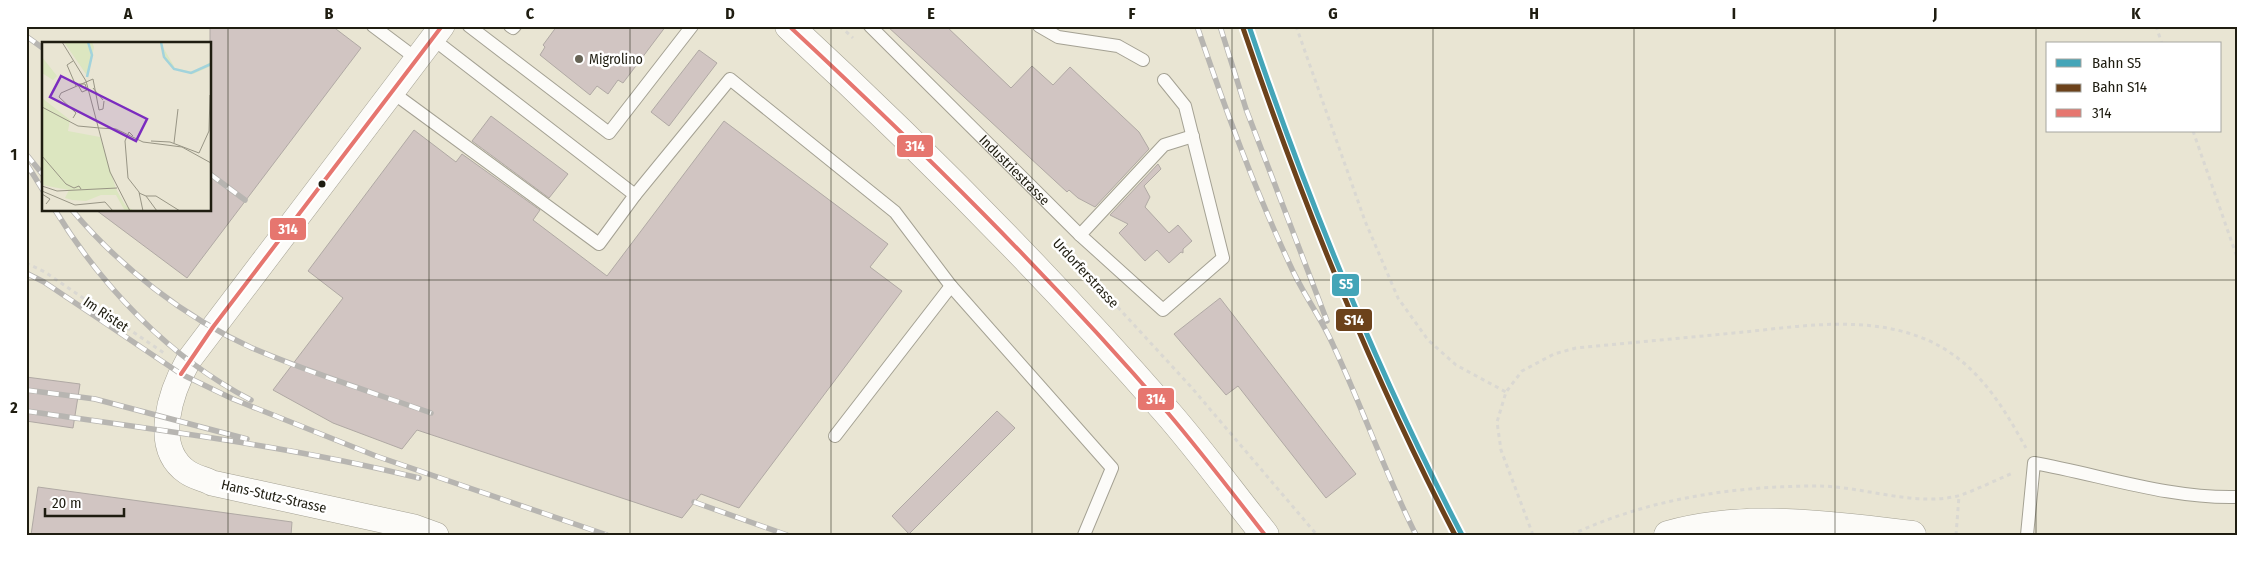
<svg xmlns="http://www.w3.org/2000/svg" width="2264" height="561" font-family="'Fira Sans Condensed',sans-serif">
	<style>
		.building { fill: #d1c5c2; stroke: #b0a9a4 }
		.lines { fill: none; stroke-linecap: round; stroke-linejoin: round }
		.service-casing { stroke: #a4a193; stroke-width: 14 }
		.minor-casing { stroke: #a4a193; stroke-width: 26 }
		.secondary-casing { stroke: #a4a193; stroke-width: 29 }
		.path { stroke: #dad8d2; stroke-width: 3; stroke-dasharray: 4 4; stroke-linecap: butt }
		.service { stroke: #fcfbf8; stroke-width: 12 }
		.minor { stroke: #fcfbf8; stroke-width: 25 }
		.secondary { stroke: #fcfbf8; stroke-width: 28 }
		.rail-casing { stroke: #b7b5b1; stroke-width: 5.5 }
		.rail { stroke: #fff; stroke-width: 4; stroke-dasharray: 11; stroke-linecap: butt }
		.bus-1-casing { stroke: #fff; stroke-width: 8 }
		.bus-1 { stroke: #e6766f; stroke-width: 4 }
		.rail-1-casing { stroke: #fff; stroke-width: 9 }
		.rail-2-casing { stroke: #fff; stroke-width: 9 }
		.rail-1 { stroke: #44a5b8; stroke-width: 5 }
		.rail-2 { stroke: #6c421b; stroke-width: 5 }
		.grid { fill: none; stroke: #1f1d11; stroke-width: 1; stroke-opacity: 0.55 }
		.poi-dot { fill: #666355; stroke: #fff; stroke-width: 2 }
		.bus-dot { fill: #1f1d11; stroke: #fff; stroke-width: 2 }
		.labels { text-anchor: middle; stroke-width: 5; stroke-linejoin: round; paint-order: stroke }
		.poi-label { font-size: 14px; fill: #1f1d11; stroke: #fff; text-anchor: start }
		.street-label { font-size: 14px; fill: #1f1d11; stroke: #fff }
		.inset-river { fill: none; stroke: #a2d3dc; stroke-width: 2.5 }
		.inset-road { fill: none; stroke: #989585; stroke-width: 1 }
		.view { fill: #7b2cbf; fill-opacity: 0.15; stroke: #7b2cbf; stroke-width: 2.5 }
		.inset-edge { fill: none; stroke: #1f1d11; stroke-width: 2.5 }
		.line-badge { stroke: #fff; stroke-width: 2 }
		.badge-label { font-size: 14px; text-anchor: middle; font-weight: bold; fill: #fff }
		.neatline { fill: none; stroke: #1f1d11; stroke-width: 2 }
		.grid-label { font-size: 16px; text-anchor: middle; font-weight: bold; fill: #1f1d11 }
	</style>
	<rect width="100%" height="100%" fill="#e9e5d3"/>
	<path class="building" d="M210,26H332L361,48L187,278L96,210H210Z
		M557,26H666L623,83L618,80L608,94L597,86L590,95L540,55L545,47L543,45Z
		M887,26H946L1011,88L1032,66L1053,85L1070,67L1139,132L1149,149L1095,207L1078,198L1069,190L1067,192Z
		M699,50L717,63L669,126L651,112Z
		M491,116L568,174L549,198L472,141Z
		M724,121L888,244L870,267L902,291L739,508L701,494L682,518L417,430L402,449L333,423L273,390L343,298L308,271L414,130L456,162L462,154L540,210L533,220L607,276Z
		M1158,164L1161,169L1144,186L1150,197L1145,207L1169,233L1178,225L1192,241L1183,249V253L1181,252L1169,263L1157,250L1145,261L1119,233L1128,224L1110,215Z
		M1220,298L1356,474L1326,498L1238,386L1226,395L1174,334Z
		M26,377L80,384L73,428L26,421Z
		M997,411L1015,428L909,534L892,516Z
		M38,487L292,522L291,535H31Z"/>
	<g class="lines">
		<g class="service-casing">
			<g id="service">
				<path d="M373,26L417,59"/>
				<path d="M469,26L609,133L692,26"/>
				<path d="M510,26L513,28L515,26"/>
				<path id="s1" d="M870,26L1080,235L1163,310L1223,258L1185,106L1164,80"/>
				<path d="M1039,26L1058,37L1118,46L1143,60"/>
				<path d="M392,92L599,244L635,195L433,39"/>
				<path d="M635,195L730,79L895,212L951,286L1112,468L1084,535"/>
				<path d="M1080,235L1164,145L1193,136"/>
				<path d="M835,436L951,286"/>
				<path d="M2027,535L2034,463C2102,475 2168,499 2238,497"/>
			</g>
		</g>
		<g class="minor-casing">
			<path id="minor" d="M436,535L414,527L212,483C204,479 194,477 187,472C151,447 171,391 188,361L442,26"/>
		</g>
		<g class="secondary-casing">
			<path id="secondary" d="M789,26C921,148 1048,276 1166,411C1201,451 1232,494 1265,535
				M1668,535C1746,513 1833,525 1912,535"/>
		</g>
		<path class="path" d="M840,26L853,38
			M1296,26L1365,221L1398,298L1428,340L1456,365L1506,392
			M2156,26L2162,44
			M2193,131L2238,260
			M1069,254L1192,388L1317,535
			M26,263L45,272L164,353
			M1533,535L1501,450L1497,422L1506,392L1522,371L1554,354L1576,348C1629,343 1681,338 1734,333C1797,327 1865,314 1925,339C1975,360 2001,403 2026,448
			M1571,535C1647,499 1733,486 1818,486C1862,486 1918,508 1961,495C1978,489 1996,480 2013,473
			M1956,535L1959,496"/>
		<use href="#service" class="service"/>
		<use href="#minor" class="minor"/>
		<use href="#secondary" class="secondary"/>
		<g class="rail-casing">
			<path id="rail" d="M1197,26C1225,108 1254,188 1291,267C1303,294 1322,319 1334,347C1363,409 1385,473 1416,535
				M1220,26L1246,109L1327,321
				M26,36L44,49
				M26,154L44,176
				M26,163L44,192
				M210,174L245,200
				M55,210C102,287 170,358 251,400
				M72,210C120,267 184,317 252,348C310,373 371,392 431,413
				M26,273L44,282L181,374L233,399L376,456L607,535
				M26,390L95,399L247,439
				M26,411C157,430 290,446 419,478
				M694,502L787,535"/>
		</g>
		<use href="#rail" class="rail"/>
		<g class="bus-1-casing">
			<path id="bus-1" d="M789,26C921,149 1050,276 1168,413C1202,453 1233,494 1265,535
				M181,374L213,327L442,26"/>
		</g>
		<use href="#bus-1" class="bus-1"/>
		<g class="rail-1-casing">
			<path id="rail-1" d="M1249,26C1308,201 1377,371 1462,535"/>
		</g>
		<g class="rail-2-casing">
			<path id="rail-2" d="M1243,28C1302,202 1370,371 1455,535"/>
		</g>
		<use href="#rail-1" class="rail-1"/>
		<use href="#rail-2" class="rail-2"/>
	</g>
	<path class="grid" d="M228,26V535M429,26V535M630,26V535M831,26V535M1032,26V535M1232,26V535M1433,26V535M1634,26V535M1835,26V535M2036,26V535M26,280H2238"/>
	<circle class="poi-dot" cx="579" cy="59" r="5"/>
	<circle class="bus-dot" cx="322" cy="184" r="4.5"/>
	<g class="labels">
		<g class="poi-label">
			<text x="589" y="64">Migrolino</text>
		</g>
		<g class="street-label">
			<text dy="5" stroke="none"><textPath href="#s1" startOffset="204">Industriestrasse</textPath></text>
			<text transform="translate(1086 273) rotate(47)" y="5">Urdorferstrasse</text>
			<text transform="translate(106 314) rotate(34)" y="5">Im Ristet</text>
			<text transform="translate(274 496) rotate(13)" y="5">Hans-Stutz-Strasse</text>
		</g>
	</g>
	<g transform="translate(42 42)">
		<rect width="169" height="169" fill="#e9e5d3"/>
		<path d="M22,0H50L52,5L46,35ZM118,0L133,26L151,30L167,21L169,16V24L151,32L132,27L123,18ZM0,15L15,34L11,38L0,31ZM0,56L28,78L26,89L58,95L74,147L83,163L92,169H83L74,153H59L44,159L30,158L23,156L27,148L0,143Z" fill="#dce6c0"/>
		<path class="inset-river" d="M119,0L122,15L132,27L149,31L169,22M45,35L50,13L46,0"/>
		<path class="inset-road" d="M20,0L44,39L68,130L88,169M31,19L25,23L34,44M36,43L40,50L45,48L43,42H37M51,46L61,58M0,65L36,84L58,86M31,76L34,71L17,55L19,51L51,37L57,68L61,67L62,59M58,86L74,87L101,100L140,105L169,121M91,94L87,90L83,99L86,136L97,150L101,169M109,99L128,100L157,111L167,89L168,53M132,101L136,67M0,114L24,142L32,146L37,144L39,147M0,144L15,149L75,146M0,149L33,163L63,160L71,169M97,151L104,154L115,169M0,152L8,157L4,162M104,154H114L138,169"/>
		<path class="view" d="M19,34L105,77L94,99L8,55Z"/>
		<rect width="169" height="169" class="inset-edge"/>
	</g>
	<g class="line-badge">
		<rect x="896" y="134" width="38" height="24" rx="5" fill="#e6766f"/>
		<rect x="269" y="217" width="38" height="24" rx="5" fill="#e6766f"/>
		<rect x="1331" y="273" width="29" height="24" rx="5" fill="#44a5b8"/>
		<rect x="1335" y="308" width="38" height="24" rx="5" fill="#6c421b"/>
		<rect x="1137" y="387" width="38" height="24" rx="5" fill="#e6766f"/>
	</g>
	<g class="badge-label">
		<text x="915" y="151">314</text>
		<text x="288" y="234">314</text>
		<text x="1346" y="289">S5</text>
		<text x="1354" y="325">S14</text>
		<text x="1156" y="404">314</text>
	</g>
	<rect width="2264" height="561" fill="none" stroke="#ffffff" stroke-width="55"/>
	<rect x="2046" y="42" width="175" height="90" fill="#ffffff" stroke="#a5a5a0"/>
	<rect x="2056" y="59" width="25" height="8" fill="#44a5b8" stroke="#a5a5a0"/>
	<text x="2092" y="68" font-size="15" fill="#1f1d11">Bahn S5</text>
	<rect x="2056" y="84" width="25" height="8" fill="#6c421b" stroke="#a5a5a0"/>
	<text x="2092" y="92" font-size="15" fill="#1f1d11">Bahn S14</text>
	<rect x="2056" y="109" width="25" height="8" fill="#e6766f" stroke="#a5a5a0"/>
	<text x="2092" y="118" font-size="15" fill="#1f1d11">314</text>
	<path d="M45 508v8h79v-8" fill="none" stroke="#1f1d11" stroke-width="2.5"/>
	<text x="52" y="508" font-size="15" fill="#1f1d11" stroke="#ffffff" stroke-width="4" paint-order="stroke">20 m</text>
	<rect x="28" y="28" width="2208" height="506" class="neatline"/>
	<g class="grid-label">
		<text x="128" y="19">A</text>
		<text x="329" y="19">B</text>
		<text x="530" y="19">C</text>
		<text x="730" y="19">D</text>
		<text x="931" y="19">E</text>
		<text x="1132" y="19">F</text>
		<text x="1333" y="19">G</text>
		<text x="1534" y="19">H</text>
		<text x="1734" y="19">I</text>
		<text x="1935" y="19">J</text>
		<text x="2136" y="19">K</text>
		<text x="14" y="160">1</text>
		<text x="14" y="413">2</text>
	</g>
</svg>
